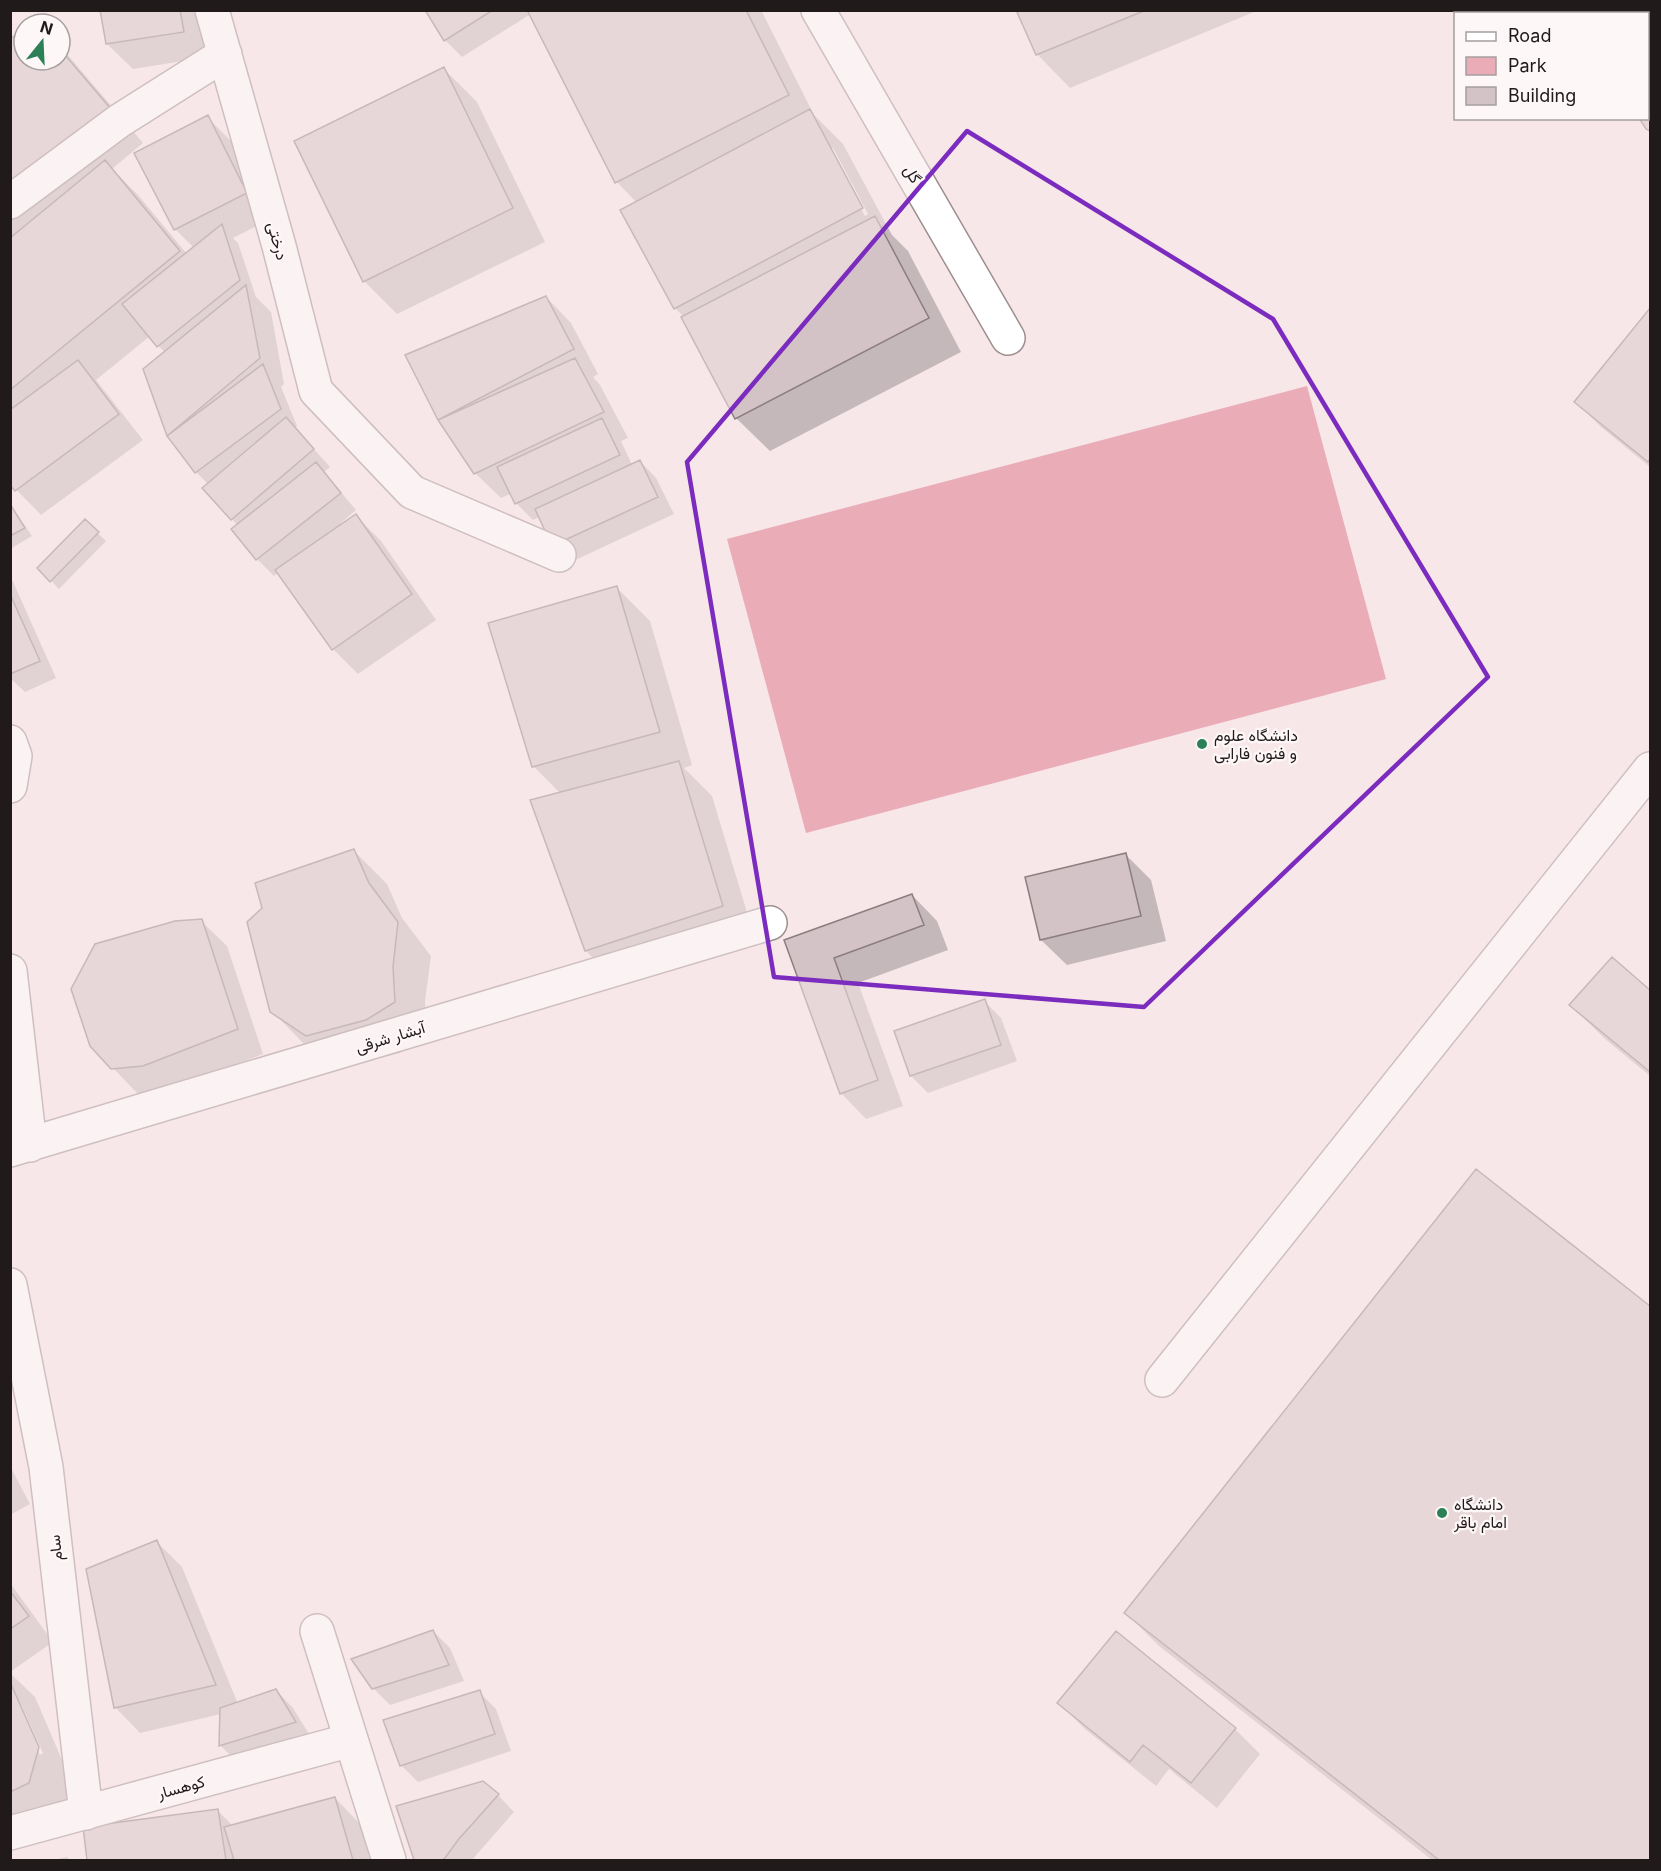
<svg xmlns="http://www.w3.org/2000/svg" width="1661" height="1871" font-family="Inter,Vazirmatn,sans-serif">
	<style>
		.green { fill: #eaacb7 }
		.shadow { fill: #0003; fill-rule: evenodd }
		.building { fill: #d3c3c6; stroke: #8c7e80; stroke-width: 1.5 }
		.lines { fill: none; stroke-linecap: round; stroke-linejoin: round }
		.minor-casing { stroke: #9d8e90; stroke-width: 36 }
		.minor { stroke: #fff; stroke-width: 33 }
		.marked { fill: none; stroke: #7b2cbf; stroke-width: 4.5; stroke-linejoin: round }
		.poi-dot { fill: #2b8155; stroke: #fdf7f8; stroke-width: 2 }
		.labels { text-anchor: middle; stroke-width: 4.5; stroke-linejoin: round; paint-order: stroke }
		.street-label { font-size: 16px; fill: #201a1b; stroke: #fdf7f8 }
		.poi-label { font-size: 16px; fill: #201a1b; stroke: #fdf7f8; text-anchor: start }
	</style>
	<rect width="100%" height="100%" fill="#f7e7e9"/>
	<path class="green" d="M1307,386L1386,679L806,833L727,539Z"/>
	<path class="shadow" d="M102,10H200L208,57L133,69L107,44Z
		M427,10H761L814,115L843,144L892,235L908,251L961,352L770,451L736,418L684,317L675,308L637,203L617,182L531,14L462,57L445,40ZM829,148H833L868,214L865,216Z
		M1018,10H1259L1070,88L1037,54Z
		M1616,10H1650V131L1647,128L1648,14Z
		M24,30V60H60V46L143,143L112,169L138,195L187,254L194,248L175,229L207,117L233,143L272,218L233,238L238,243L256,297L271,312L284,384L281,387L297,426L295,428L330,467L324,472L356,510L341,523L342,525L356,516L381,541L436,620L358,674L333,649L279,572L274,576L257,559L234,530L238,526L232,519L209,485L196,472L168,436L144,369L165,353L150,336L96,380L143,440L41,515L10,483V41Z
		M444,69L477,102L545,242L397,314L364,281Z
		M546,297L571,323L598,374L593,377L600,385L628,438L621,441L632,465L640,461L656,478L674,514L571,562L541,516L533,520L516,503L512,493L501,498L475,473L439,419Z
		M1650,311V467L1601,427L1576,402Z
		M10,504L32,536L10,549Z
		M85,521L106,541L59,589L39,568Z
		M10,575L56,678L25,692L10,678Z
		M616,587L650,621L692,765L684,768L712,796L755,939L619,984L586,951L561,794L533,766Z
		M354,851L387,884L402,918L431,956L425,1001L428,1035L400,1053L340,1068L305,1045L272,1011Z
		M1126,855L1151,880L1166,941L1067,965L1041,940Z
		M912,895L937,921L948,950L858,983L903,1106L866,1119L841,1093L785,941Z
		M201,921L227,946L263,1054L169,1090L138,1094L113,1068Z
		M1612,959L1650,992V1076L1604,1038L1571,1005Z
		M984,1001L1001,1018L1017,1061L928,1093L911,1076L896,1032Z
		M1476,1171L1650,1308V1860H1432L1159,1646L1126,1613Z
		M10,1466L30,1504L10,1515Z
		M156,1541L182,1567L238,1704L276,1690L293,1708L312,1739L237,1762L221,1746V1714L140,1733L115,1707Z
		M10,1583L53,1642L10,1672Z
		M433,1631L450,1648L464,1681L390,1705L373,1688Z
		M1116,1633L1235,1729L1260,1754L1217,1808L1169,1769L1156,1786L1085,1729L1059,1703Z
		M10,1673L35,1697L71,1781L62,1816L10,1841ZM19,1706H22L43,1753L40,1755Z
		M479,1692L496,1709L511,1751L418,1782L401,1765Z
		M498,1795L514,1812L472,1860H415L398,1807Z
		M335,1798L360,1824L370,1860H89L84,1828L217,1810L233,1826Z
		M67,1857L70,1860H53Z"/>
	<path class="building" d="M100,10H180L184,32L106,44Z
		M425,10H493L444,41Z
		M527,10H746L789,95L615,183Z
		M1016,10H1146L1036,55Z
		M1615,10H1650V131L1646,129L1639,118H1648V14H1613Z
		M24,28V60H60V49L111,109L10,193V39Z
		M444,67L513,208L363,282L294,141Z
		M810,109L863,208L674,309L620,210Z
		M208,115L247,193L174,230L134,153Z
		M105,160L180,251L10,390V238Z
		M875,216L929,318L735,419L681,317Z
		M222,224L240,280L157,347L122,304Z
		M246,285L260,358L167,436L143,369Z
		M546,296L574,349L438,420L405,355Z
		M1650,308V459L1648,462L1574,402Z
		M575,358L604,412L474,474L438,420Z
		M78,360L119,414L15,491L10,485V410Z
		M263,364L281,409L195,473L167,436Z
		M286,417L314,449L231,520L202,488Z
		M602,418L620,455L515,504L497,467Z
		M640,460L658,497L552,546L535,509Z
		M316,462L341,493L256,560L231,529Z
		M10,504L25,528L10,536Z
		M356,514L412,594L332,650L275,570Z
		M85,519L99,532L50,582L37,568Z
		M617,586L660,732L532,767L488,623Z
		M10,594L40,661L10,674Z
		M679,761L723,906L585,951L530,800Z
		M354,849L369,883L398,922L393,967L395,1002L366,1020L306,1036L270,1012L247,922L262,908L255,883Z
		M1126,853L1141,916L1040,940L1025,877Z
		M912,894L924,925L834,958L878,1080L840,1094L784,940Z
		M202,919L238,1029L143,1066L111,1069L90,1046L71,989L95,944L175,921Z
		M1612,957L1650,990V1072L1569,1005Z
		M985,999L1001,1045L910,1076L894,1031Z
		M1476,1169L1650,1306V1860H1439L1124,1613Z
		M157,1540L216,1685L114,1708L86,1569Z
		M10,1591L29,1616L10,1629Z
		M433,1630L449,1665L372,1689L351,1659Z
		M1116,1631L1236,1728L1191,1783L1143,1745L1130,1762L1057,1703Z
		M10,1682L39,1747L29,1783L10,1792Z
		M276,1689L296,1722L219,1746L220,1708Z
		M480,1690L495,1734L400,1766L383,1720Z
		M483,1781L499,1794L458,1840L445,1858L442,1860H414L396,1806Z
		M335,1797L353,1860H234L224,1827Z
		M218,1809L226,1860H87L83,1827Z"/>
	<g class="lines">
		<g class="minor-casing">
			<path id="minor" d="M212,10L279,246L316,391L412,492L559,555
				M818,10L1008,338
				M10,202L119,121L225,54
				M10,742L15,756L10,786
				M10,971L30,1145
				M10,1150L770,923
				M10,1285L46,1467L86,1813
				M1162,1380L1650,769
				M317,1631L389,1860
				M10,1833L351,1740"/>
		</g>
		<use href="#minor" class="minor"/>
	</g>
	<path d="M0 0H1661V1871H0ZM967,131L1273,319L1488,677L1144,1007L774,977L687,462Z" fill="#f7e7e9" fill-opacity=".55" fill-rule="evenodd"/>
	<path class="marked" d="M967,131L1273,319L1488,677L1144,1007L774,977L687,462Z"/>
	<g class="poi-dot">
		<circle cx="1202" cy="744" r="6"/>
		<circle cx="1442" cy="1513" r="6"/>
	</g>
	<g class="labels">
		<g class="street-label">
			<text transform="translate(913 174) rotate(60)" y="6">گل</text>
			<text transform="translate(278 241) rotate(75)" y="6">درختی</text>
			<text transform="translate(390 1037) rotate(-17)" y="6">آبشار شرقی</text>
			<text transform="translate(55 1548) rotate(-97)" y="6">سام</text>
			<text transform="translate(181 1787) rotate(-15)" y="6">کوهسار</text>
		</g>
		<g class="poi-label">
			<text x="1214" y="741">دانشگاه علوم<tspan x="1214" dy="18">و فنون فارابی</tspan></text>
			<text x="1454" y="1510">دانشگاه<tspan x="1454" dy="18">امام باقر</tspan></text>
		</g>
	</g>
	<rect width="1661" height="1871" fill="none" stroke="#201a1b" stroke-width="24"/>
	<rect x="1454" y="12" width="195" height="108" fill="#fdf7f8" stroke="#a59fa0" stroke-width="1.5"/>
	<rect x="1466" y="32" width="30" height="9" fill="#ffffff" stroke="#a59fa0" stroke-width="1.5"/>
	<text x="1508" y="42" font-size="18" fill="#201a1b">Road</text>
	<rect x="1466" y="57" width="30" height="18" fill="#eaacb7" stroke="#a59fa0" stroke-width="1.5"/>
	<text x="1508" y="72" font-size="18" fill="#201a1b">Park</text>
	<rect x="1466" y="87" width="30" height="18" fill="#d3c3c6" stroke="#a59fa0" stroke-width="1.5"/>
	<text x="1508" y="102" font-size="18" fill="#201a1b">Building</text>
	<g transform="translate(42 42) rotate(18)"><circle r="28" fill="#fdf7f8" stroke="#a59fa0" stroke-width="1.5"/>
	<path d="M0-4.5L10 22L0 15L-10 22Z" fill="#2b8155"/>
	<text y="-9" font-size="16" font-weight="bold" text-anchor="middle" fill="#201a1b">N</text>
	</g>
</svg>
